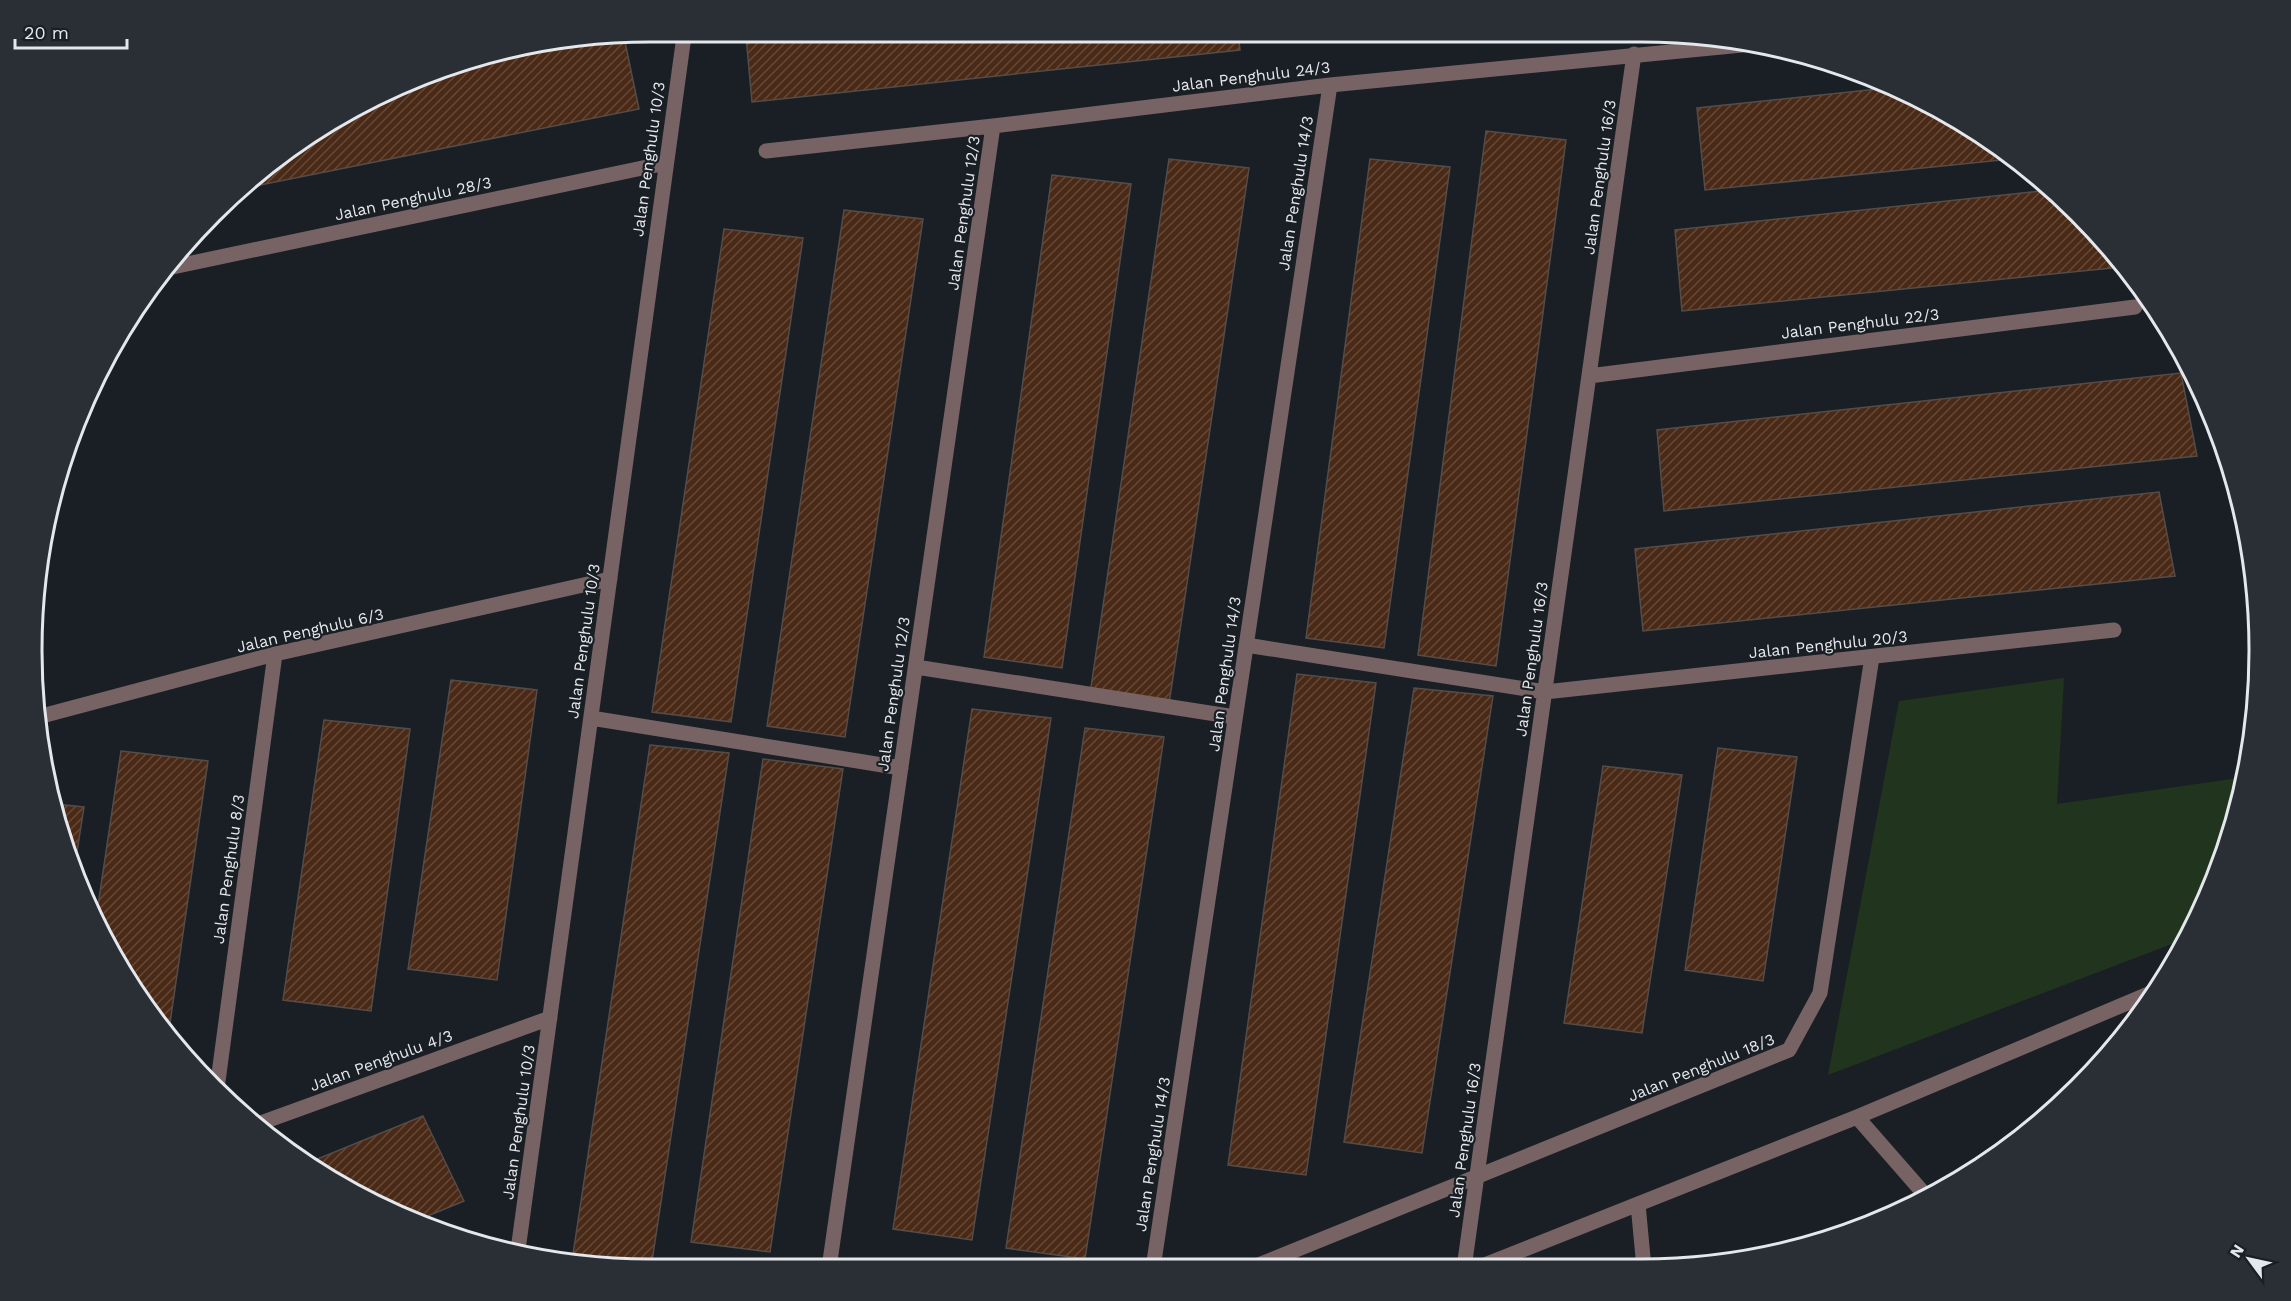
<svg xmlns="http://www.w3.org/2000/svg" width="2291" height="1301" font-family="'Work Sans',sans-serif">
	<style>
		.green { fill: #21351e }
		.building { fill: url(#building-hatch); stroke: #554c48; stroke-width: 1.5 }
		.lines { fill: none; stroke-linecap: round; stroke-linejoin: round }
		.minor { stroke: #776363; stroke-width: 15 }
		.labels { text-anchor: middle; stroke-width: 4.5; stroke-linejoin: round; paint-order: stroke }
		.street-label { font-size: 16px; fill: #e4e8ec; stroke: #1a1f25 }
		.rim { fill: none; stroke: #e4e8ec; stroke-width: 3 }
	</style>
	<defs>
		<pattern id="building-hatch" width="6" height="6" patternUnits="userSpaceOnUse" patternTransform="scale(1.5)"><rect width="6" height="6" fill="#4a2916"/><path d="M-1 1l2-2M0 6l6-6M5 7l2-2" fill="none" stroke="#644838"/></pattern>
	</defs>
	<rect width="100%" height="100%" fill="#1a1f25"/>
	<path class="green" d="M2064,678L2057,804L2246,777L2213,887L2185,939L1828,1075L1899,701Z"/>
	<path class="building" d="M1238,34L1240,50L752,102L746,36Z
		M1276,34H1306L1276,37Z
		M572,37H624L639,109L240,189L274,159L376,95L452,64Z
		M1887,88L1984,136L2012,159L1705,190L1697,108Z
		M1486,131L1566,140L1496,666L1418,655Z
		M1169,159L1249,168L1169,704L1090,694Z
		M1370,159L1450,167L1384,648L1306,638Z
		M1052,175L1131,184L1062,668L984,657Z
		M2050,190L2078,213L2123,267L1682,311L1675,230Z
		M844,210L923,219L845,737L767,726Z
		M724,229L803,238L731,722L652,712Z
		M2181,373L2197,456L1664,511L1657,430Z
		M2159,492L2175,576L1643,631L1635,549Z
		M1297,674L1376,683L1306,1175L1228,1165Z
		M451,680L537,690L497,980L408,969Z
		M1414,688L1493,696L1422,1153L1344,1142Z
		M972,709L1051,718L972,1240L893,1229Z
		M324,720L410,729L371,1011L283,1000Z
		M1085,728L1164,737L1085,1259L1006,1248Z
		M650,745L729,753L651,1268H610L572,1261Z
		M1718,748L1797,757L1763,981L1685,970Z
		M121,751L208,761L168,1037L160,1028L114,960L96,919Z
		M763,759L843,769L770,1252L691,1242Z
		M1603,766L1682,775L1642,1033L1564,1023Z
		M55,804L84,807L74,871L64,850Z
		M423,1116L464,1201L418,1220L305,1164Z"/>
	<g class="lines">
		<path class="minor" d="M766,151L993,126L1330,85L1742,45
			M168,268L666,163
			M1589,376L2135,307
			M1246,645L1545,692L2114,630
			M916,667L1235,717
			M38,717L275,654L610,579
			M591,718L901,768
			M217,1089L275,654
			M1857,1117L1927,1197L1952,1185
			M255,1125L550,1018
			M1638,1204L1644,1268
			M518,1250L684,36
			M829,1268L993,126
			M1153,1268L1330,85
			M1251,1268L1789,1050L1820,993L1872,657
			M1464,1268L1634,54
			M1477,1268L1857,1117L2158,990"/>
	</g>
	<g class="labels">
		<g class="street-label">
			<text transform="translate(1251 76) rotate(-7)" y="6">Jalan Penghulu 24/3</text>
			<text transform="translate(648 159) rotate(-82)" y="6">Jalan Penghulu 10/3</text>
			<text transform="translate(1599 177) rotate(-82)" y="6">Jalan Penghulu 16/3</text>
			<text transform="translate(1295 193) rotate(-81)" y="6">Jalan Penghulu 14/3</text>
			<text transform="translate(413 198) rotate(-12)" y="6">Jalan Penghulu 28/3</text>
			<text transform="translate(963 213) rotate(-82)" y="6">Jalan Penghulu 12/3</text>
			<text transform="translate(1860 323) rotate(-7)" y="6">Jalan Penghulu 22/3</text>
			<text transform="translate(310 630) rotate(-13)" y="6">Jalan Penghulu 6/3</text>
			<text transform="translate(583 641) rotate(-82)" y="6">Jalan Penghulu 10/3</text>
			<text transform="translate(1828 644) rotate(-6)" y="6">Jalan Penghulu 20/3</text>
			<text transform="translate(1531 659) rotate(-82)" y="6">Jalan Penghulu 16/3</text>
			<text transform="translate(1224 674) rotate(-82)" y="6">Jalan Penghulu 14/3</text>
			<text transform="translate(893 694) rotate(-82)" y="6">Jalan Penghulu 12/3</text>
			<text transform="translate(228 869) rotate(-82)" y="6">Jalan Penghulu 8/3</text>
			<text transform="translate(381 1060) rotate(-20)" y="6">Jalan Penghulu 4/3</text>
			<text transform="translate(1701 1067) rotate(-22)" y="6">Jalan Penghulu 18/3</text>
			<text transform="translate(518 1122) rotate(-82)" y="6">Jalan Penghulu 10/3</text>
			<text transform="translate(1464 1140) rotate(-82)" y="6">Jalan Penghulu 16/3</text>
			<text transform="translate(1152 1154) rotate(-81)" y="6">Jalan Penghulu 14/3</text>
		</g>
	</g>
	<path d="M0 0H2291V1301H0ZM650 42H1641A608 608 0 0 1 2249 650V651A608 608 0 0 1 1641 1259H650A608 608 0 0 1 42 651V650A608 608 0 0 1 650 42Z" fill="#2a2f35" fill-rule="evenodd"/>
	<path class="rim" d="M650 42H1641A608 608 0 0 1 2249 650V651A608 608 0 0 1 1641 1259H650A608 608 0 0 1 42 651V650A608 608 0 0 1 650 42Z"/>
	<g transform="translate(2249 1259) rotate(303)" stroke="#1a1f25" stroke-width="4.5" paint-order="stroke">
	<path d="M0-4.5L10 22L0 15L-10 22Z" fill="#e4e8ec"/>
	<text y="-9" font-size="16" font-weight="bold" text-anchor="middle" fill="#e4e8ec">N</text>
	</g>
	<path d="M15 39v9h112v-9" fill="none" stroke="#e4e8ec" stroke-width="3"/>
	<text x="24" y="39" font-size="18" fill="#e4e8ec" stroke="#1a1f25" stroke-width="4.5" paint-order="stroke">20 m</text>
</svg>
